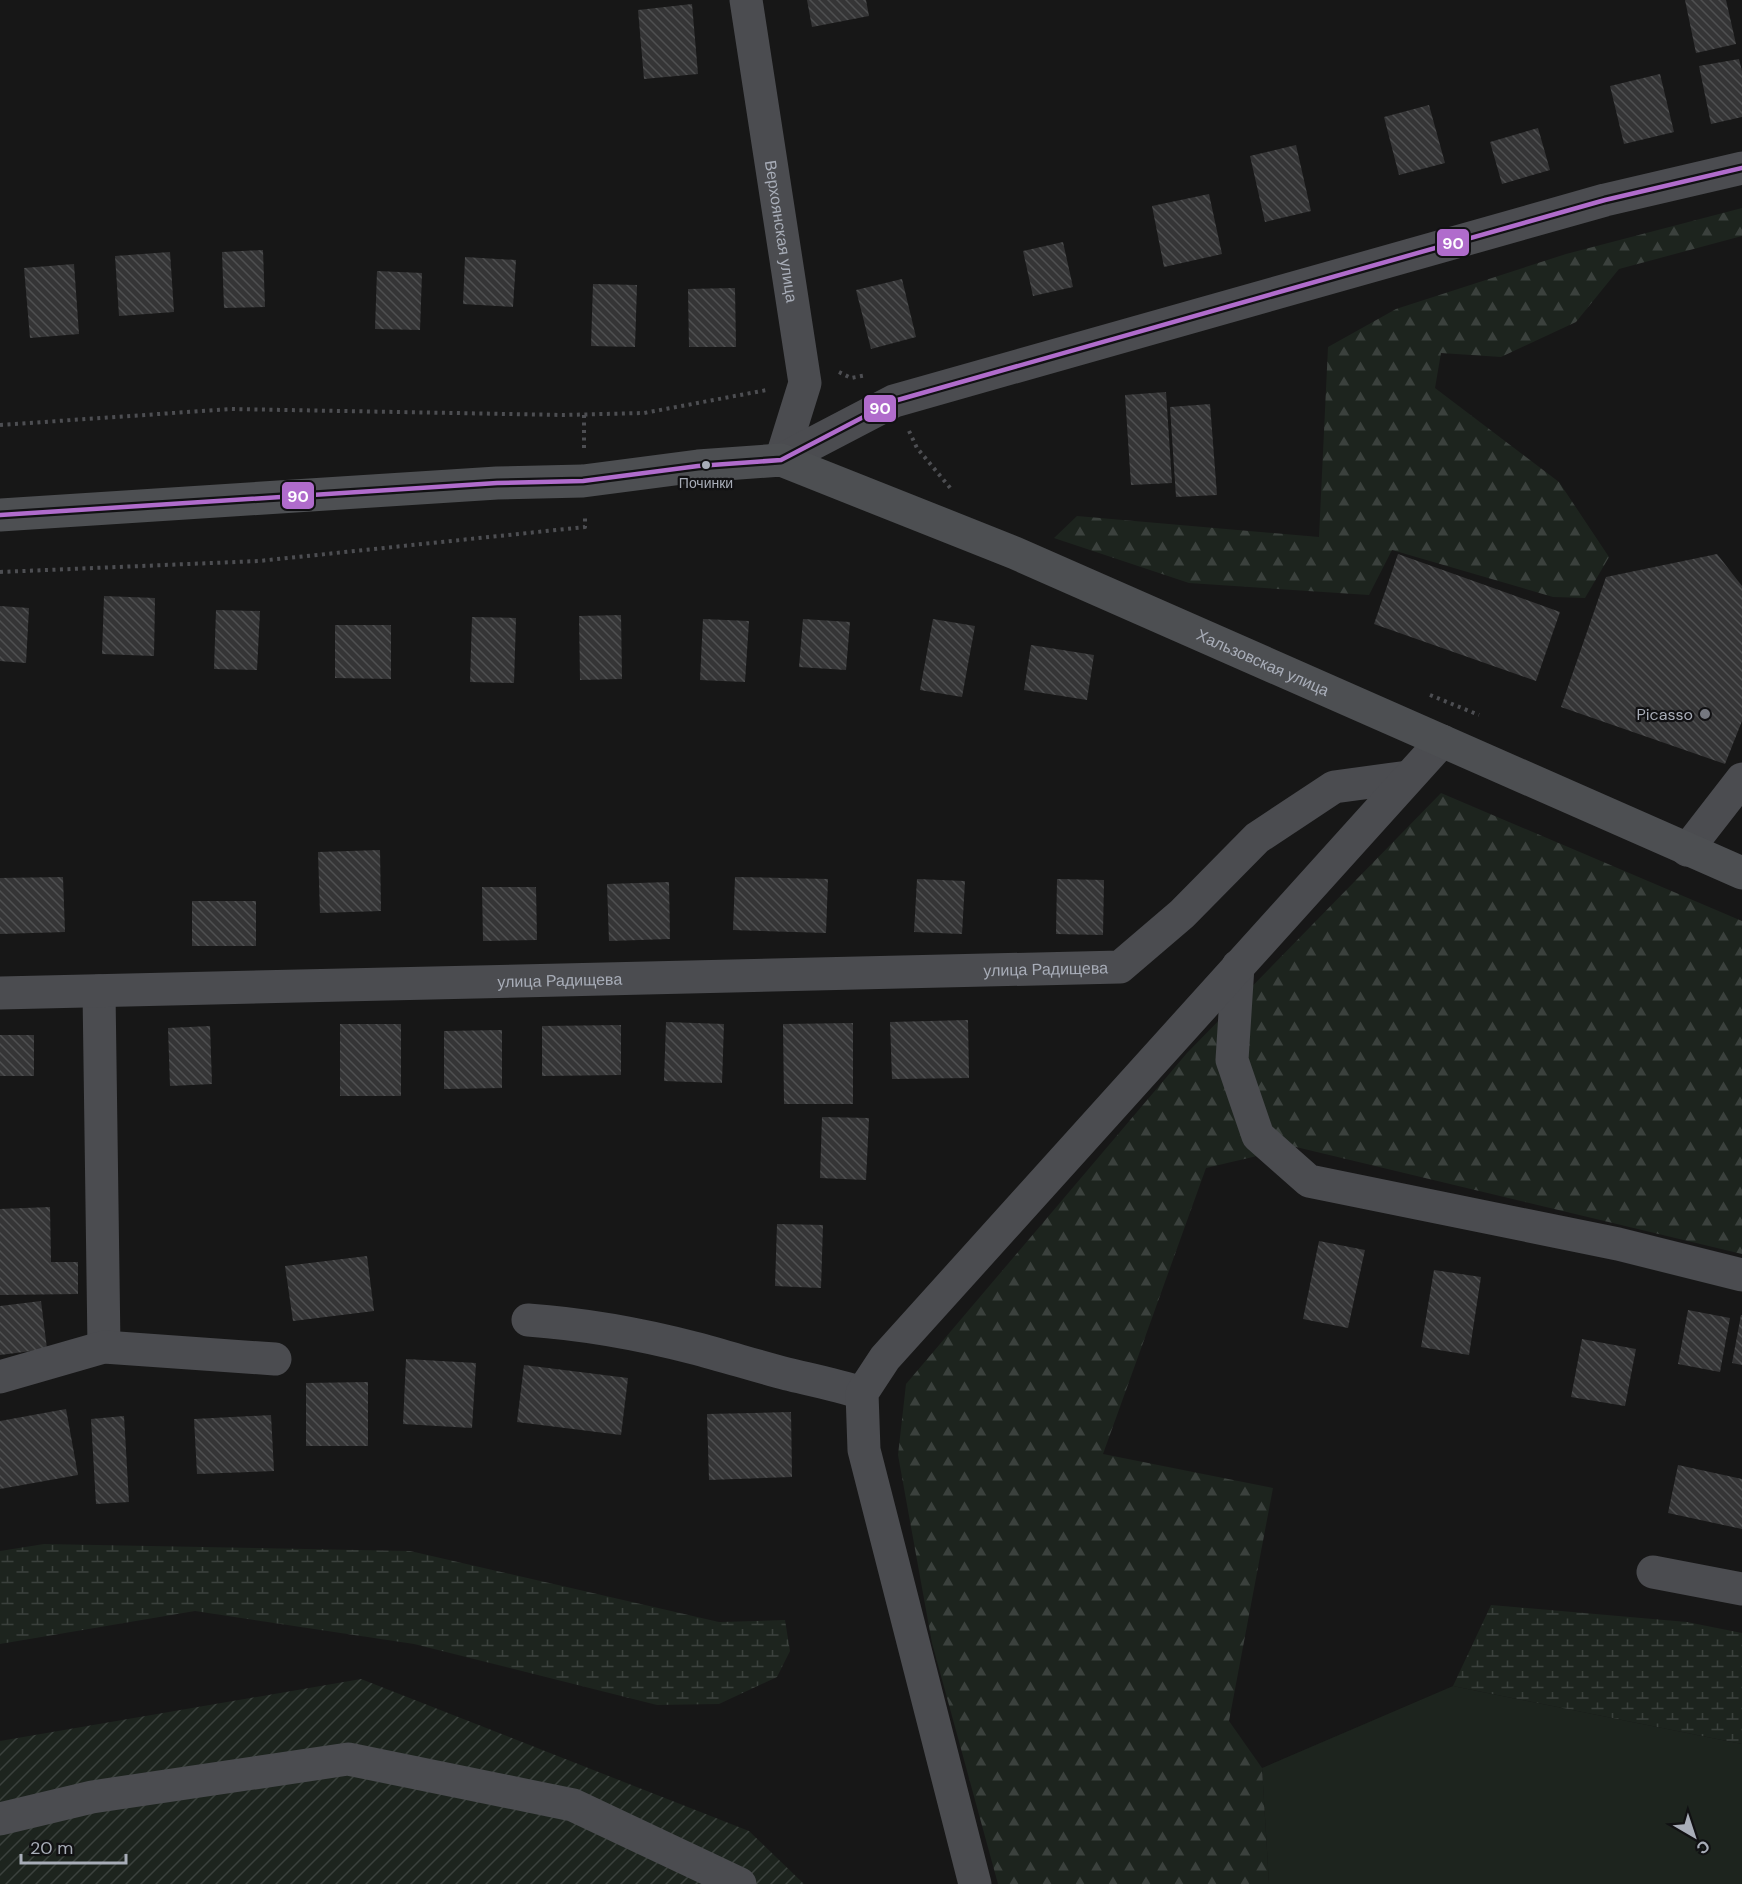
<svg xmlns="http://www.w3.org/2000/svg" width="1742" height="1884" font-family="'DM Sans',sans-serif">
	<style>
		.grass { fill: #1d241e }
		.forest { fill: url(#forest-firs) }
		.wetland { fill: url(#wetland-marsh) }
		.garden { fill: url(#garden-furrows) }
		.building { fill: url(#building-back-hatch) }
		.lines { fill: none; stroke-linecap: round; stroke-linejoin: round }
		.path { stroke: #4d4e52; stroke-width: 4; stroke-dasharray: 3 4.5; stroke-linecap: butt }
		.minor { stroke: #4b4c50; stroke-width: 33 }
		.major { stroke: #4d4f52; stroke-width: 33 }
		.bus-1-casing { stroke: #111113; stroke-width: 9 }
		.bus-1 { stroke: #b06ccc; stroke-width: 4.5 }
		.bus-dot { fill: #a8adb8; stroke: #111113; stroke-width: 2 }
		.poi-dot { fill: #757880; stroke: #111113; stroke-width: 2 }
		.labels { text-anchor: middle; stroke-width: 4.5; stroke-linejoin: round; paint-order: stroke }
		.bus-label { font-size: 14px; fill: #a8adb8; stroke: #111113 }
		.street-label { font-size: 16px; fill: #a8adb8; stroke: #111113 }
		.poi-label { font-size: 16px; fill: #a8adb8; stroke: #111113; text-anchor: end }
		.line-badge { stroke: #111113; stroke-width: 2 }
		.badge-label { font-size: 16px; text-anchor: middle; font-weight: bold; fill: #fff }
	</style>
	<defs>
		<pattern id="forest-firs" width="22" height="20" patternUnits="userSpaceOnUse" patternTransform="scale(1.5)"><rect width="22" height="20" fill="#1d241e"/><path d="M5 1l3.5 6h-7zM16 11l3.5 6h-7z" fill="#3b413d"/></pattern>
		<pattern id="wetland-marsh" width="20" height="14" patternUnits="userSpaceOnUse" patternTransform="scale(1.5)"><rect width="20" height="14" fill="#1d241e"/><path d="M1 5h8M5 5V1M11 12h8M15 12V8" fill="none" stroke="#3b413d"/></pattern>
		<pattern id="garden-furrows" width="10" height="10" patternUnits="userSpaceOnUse" patternTransform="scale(1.5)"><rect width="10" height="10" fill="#1d241e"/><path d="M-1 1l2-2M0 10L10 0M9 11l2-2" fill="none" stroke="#3b413d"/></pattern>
		<pattern id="building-back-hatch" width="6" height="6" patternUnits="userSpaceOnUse" patternTransform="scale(1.5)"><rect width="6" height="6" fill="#353536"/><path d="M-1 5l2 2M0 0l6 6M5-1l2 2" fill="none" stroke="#4f5051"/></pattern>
	</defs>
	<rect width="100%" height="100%" fill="#171717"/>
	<path class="grass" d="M1453,1686L1742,1744V1884H1269L1262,1768Z"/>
	<path class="forest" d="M1742,208V236L1619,269L1576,322L1501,357L1441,353L1435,388L1559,482L1609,557L1585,598L1553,597L1392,550L1369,595L1189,583L1054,538L1077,516L1319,537L1328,347L1396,309L1566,254Z
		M1441,793L1742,921V1254L1296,1147L1206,1168L1103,1454L1273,1488L1229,1721L1262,1768L1269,1884H998L932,1643L898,1455L906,1384L1187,1053Z"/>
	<path class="wetland" d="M44,1544L410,1551L719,1622L785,1620L790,1651L777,1677L719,1704L657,1705L414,1644L195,1611L0,1644V1551Z
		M1491,1605L1687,1622L1742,1633V1744L1453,1686Z"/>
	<path class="garden" d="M361,1679L749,1831L804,1884H0V1741Z"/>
	<path class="building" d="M807,0H866L869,16L812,27Z
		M1685,0H1726L1736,44L1696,53Z
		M692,4L698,74L644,79L638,10Z
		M1739,59L1742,71V117L1711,124L1699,66Z
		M1660,74L1674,132L1624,144L1610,86Z
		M1429,105L1445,163L1399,175L1384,117Z
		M1538,128L1550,170L1502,184L1490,142Z
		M1296,145L1311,211L1265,222L1250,156Z
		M1209,194L1222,254L1164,267L1152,206Z
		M1063,242L1073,287L1033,296L1023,251Z
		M263,250L265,307L224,308L222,252Z
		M170,252L174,312L119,316L115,256Z
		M465,257L516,260L513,307L463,304Z
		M74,264L79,334L30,338L24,268Z
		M377,271L422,273L420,330L375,329Z
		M902,279L916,337L871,349L856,290Z
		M593,284L637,285L635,347L591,346Z
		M735,288L736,347H689L688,289Z
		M1166,392L1172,483L1131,485L1125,395Z
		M1210,404L1217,495L1176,497L1170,407Z
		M1398,554L1560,612L1536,681L1374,624Z
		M1717,554L1742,586V721L1725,764L1561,707L1606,577Z
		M104,596L155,598L154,656L102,654Z
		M0,606L29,608L26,663L0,661Z
		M216,610L260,611L257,670L214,669Z
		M621,615L622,679L580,680L579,616Z
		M472,617L516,618L514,683L470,682Z
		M703,619L749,621L745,682L700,680Z
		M803,619L850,622L846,670L799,667Z
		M933,619L975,626L962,697L920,690Z
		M335,625H391V679L335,678Z
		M1031,645L1094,655L1087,700L1024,690Z
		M380,850L381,911L320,913L318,852Z
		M63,877L65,932L0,934V878Z
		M735,877L828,879L826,933L733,930Z
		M917,879L965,881L962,934L914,932Z
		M1057,879L1104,880L1103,935L1056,934Z
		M669,882L670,939L609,941L607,884Z
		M482,887H536L537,940L483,941Z
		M192,901H256V946H192Z
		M968,1020L969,1078L892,1079L890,1022Z
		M666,1022L724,1024L722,1083L664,1081Z
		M853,1023V1104H784L783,1024Z
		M340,1024H401V1096H340Z
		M621,1025V1075L542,1076V1026Z
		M210,1026L212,1084L170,1086L168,1028Z
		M502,1030V1088L444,1089V1031Z
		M0,1035H34V1076H0Z
		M822,1117L869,1118L866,1180L820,1178Z
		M50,1207L51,1262H78V1294L0,1295V1209Z
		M777,1224L823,1225L821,1288L775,1286Z
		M1319,1241L1365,1250L1348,1328L1303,1319Z
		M367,1256L374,1311L293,1321L285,1266Z
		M1434,1270L1481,1277L1469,1355L1421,1347Z
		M41,1301L47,1349L0,1355V1306Z
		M1688,1310L1730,1318L1720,1372L1678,1364Z
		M1741,1315H1742V1365L1732,1363Z
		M1582,1339L1636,1349L1625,1406L1571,1397Z
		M406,1359L476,1363L472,1428L403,1424Z
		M524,1365L628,1378L621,1435L517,1422Z
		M368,1382V1446H306V1383Z
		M66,1409L78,1475L0,1489V1421Z
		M791,1412L792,1477L709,1480L707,1414Z
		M271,1415L274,1471L197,1474L194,1419Z
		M124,1416L129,1502L96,1504L91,1419Z
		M1678,1465L1742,1479V1529L1668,1513Z"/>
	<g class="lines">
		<path class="path" d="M839,372L851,378L867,375
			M0,425L231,409L564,415L644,413L767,390
			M909,431L917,448L952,490
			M584,448V415
			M0,572L259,561L585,527V515
			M1430,695L1479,715"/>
		<g class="minor">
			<path id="s1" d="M746,0L805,383L781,460"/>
			<path d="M781,460L894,401L1605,200L1742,168"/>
			<path d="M1687,850L1742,779"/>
			<path d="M1238,966L1232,1060L1258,1136L1309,1181L1618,1244L1742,1275"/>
			<path d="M99,991L104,1347"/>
			<path id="s2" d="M0,993L1120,967L1182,914L1257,838L1334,787L1408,777"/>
			<path d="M528,1320C584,1324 640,1334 694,1348C725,1356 756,1366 787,1374C812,1380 837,1385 862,1393"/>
			<path d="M0,1377L104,1347L275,1359"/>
			<path d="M1653,1572L1742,1589"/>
			<path d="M0,1819L92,1797L348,1759L573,1805L740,1884"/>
			<path d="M975,1884L864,1450L862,1393L885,1358L1442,741"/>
		</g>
		<path class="major" id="s3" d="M0,515L497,483L583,481L698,466L781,460L1015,553L1742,873"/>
		<g class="bus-1-casing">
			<path id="bus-1" d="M0,515L497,483L583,481L698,466L781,460L894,401L1605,200L1742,168"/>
		</g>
		<use href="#bus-1" class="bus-1"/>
	</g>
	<circle class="bus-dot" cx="706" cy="465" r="5"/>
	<circle class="poi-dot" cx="1705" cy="714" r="6"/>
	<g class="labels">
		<g class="bus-label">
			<text x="706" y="488">Починки</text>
		</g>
		<g class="street-label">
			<text dy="6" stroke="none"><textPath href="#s1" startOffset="234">Верхоянская улица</textPath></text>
			<text dy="6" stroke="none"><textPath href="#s3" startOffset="1306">Хальзовская улица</textPath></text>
			<text dy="6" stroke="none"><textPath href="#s2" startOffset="1046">улица Радищева</textPath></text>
			<text dy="6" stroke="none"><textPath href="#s2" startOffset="560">улица Радищева</textPath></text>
		</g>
		<g class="poi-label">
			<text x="1693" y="720">Picasso</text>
		</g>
	</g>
	<g class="line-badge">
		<rect x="1436" y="228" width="34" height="29" rx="6" fill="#b06ccc"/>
		<rect x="863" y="394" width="34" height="29" rx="6" fill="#b06ccc"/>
		<rect x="281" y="481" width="34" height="29" rx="6" fill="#b06ccc"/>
	</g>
	<g class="badge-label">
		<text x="1453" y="249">90</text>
		<text x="880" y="414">90</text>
		<text x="298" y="502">90</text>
	</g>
	<g transform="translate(1694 1836) rotate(141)" stroke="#111113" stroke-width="4.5" paint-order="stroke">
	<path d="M0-4.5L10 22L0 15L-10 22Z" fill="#a8adb8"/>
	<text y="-9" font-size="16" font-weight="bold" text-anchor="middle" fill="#a8adb8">С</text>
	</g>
	<path d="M21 1854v9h105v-9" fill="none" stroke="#a8adb8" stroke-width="3"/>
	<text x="30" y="1854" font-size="18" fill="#a8adb8" stroke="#111113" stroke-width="4.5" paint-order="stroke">20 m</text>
</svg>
